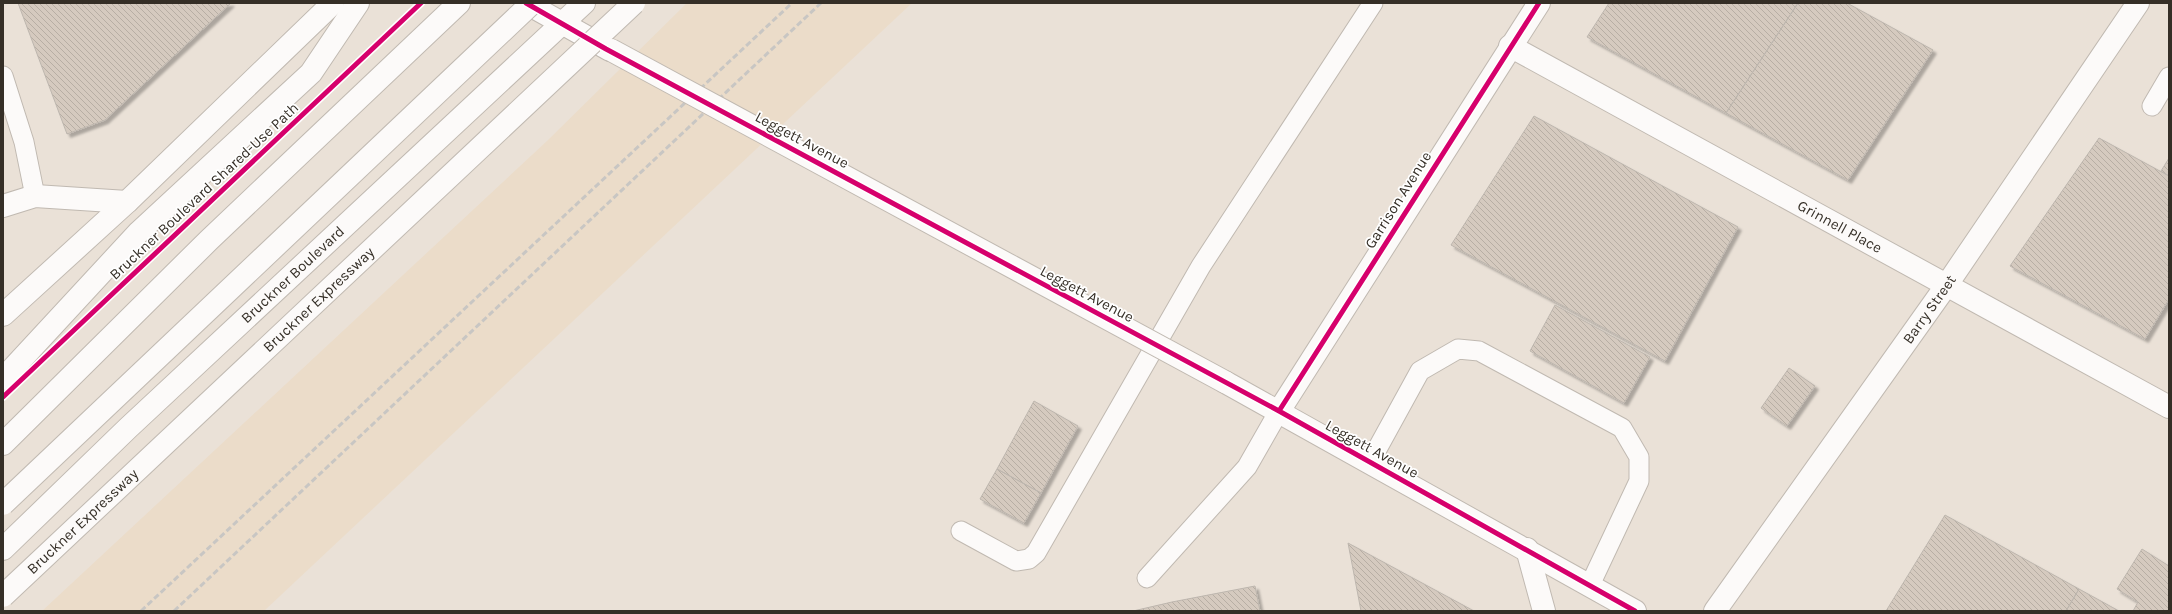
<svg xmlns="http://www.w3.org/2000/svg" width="2172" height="614" font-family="Karla,sans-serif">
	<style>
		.built { fill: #ebdcc9 }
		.building { fill: url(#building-back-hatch); stroke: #bdb6ae; filter: url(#shadow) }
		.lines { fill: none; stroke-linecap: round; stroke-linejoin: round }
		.service-casing { stroke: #c0b9b1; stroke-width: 21 }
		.minor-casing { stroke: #c0b9b1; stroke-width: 24 }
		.secondary-casing { stroke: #c0b9b1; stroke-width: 24 }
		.motorway-casing { stroke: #c0b9b1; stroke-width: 24 }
		.service { stroke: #fcfaf9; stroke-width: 19 }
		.minor { stroke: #fcfaf9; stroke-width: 22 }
		.secondary { stroke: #fcfaf9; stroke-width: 22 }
		.motorway { stroke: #fcfaf9; stroke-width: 22 }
		.rail { stroke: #c8c6c3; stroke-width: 3; stroke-dasharray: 6 3; stroke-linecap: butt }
		.secondary-bridge-casing { stroke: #c0b9b1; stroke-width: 24; stroke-linecap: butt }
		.motorway-bridge-casing { stroke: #c0b9b1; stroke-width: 24; stroke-linecap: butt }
		.secondary-bridge { stroke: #fcfaf9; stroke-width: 22 }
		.motorway-bridge { stroke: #fcfaf9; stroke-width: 22 }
		.cycleway-casing { stroke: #fff; stroke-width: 8 }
		.cycleway { stroke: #d6006c; stroke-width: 5 }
		.labels { text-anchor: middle; stroke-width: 3.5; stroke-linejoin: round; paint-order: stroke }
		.street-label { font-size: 15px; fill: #352f27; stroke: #fff }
	</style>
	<defs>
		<pattern id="building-back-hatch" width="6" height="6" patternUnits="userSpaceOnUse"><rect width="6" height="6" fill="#d5cabf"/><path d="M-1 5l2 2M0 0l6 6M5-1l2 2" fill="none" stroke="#b7aea4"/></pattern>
		<filter id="shadow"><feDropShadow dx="3.5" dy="3.5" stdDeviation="1" flood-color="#0004"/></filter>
	</defs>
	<rect width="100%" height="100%" fill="#eae1d7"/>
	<path class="built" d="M687,3H912L264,611H42L547,141Z"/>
	<path class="building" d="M18,3H231L105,120L67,134Z
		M1609,3H1798L1726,113L1587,37Z
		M1798,3H1847L1933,50L1848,180L1726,113Z
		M1534,116L1738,227L1665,361L1451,245Z
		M2099,138L2169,176V299L2145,339L2010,266Z
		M2169,158V176L2161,171Z
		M1555,305L1650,357L1624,403L1530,351Z
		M1789,368L1815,386L1787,426L1761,408Z
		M1034,401L1078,426L1041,493L997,469Z
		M997,469L1041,493L1024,523L980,499Z
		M1945,515L2079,589L2066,611H1886Z
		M1348,543L1474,611H1361Z
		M2142,549L2169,566V611H2133L2138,602L2117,589Z
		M1255,586L1260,611H1133L1172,602Z
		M2079,589L2119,611H2066Z"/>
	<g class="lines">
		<g class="service-casing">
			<path id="service" d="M3,76L24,142L35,196
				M2152,106L2169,77
				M1370,462L1420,371L1458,349L1479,351L1622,428L1639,457V481L1590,585
				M961,531L1016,561L1029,559L1036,553L1201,266L1373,3
				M1147,578L1247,467L1279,411"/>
		</g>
		<g class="minor-casing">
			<g id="minor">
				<path id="s1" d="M1510,46L2169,407"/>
				<path d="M3,206L35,196L127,202"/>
				<path id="s2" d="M1715,611L1946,286L2138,3"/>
			</g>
		</g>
		<g class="secondary-casing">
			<g id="secondary">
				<path d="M526,3L610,50"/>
				<path d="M3,315L127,202L333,3"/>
				<path d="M1225,382L1635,611"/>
				<path d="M1279,411L1539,3"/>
				<path d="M3,444L209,240L459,3"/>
				<path id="s3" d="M3,549L128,428L584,3"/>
				<path d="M1527,549L1544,611"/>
			</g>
		</g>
		<g class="motorway-casing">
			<path id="motorway" d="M3,379L139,232L311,73L358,3"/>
		</g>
		<use href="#service" class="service"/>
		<use href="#minor" class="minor"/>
		<use href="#secondary" class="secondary"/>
		<use href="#motorway" class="motorway"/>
		<path class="rail" d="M141,611L792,3
			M174,611L821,3"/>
		<g class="secondary-bridge-casing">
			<path id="secondary-bridge" d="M611,50L1225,382"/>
		</g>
		<g class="motorway-bridge-casing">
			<g id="motorway-bridge">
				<path d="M3,504L532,3"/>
				<path id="s4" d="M3,596L634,3"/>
			</g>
		</g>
		<use href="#secondary-bridge" class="secondary-bridge"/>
		<use href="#motorway-bridge" class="motorway-bridge"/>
		<g class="cycleway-casing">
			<path id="cycleway" d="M526,3L606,49L1279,411L1635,611
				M3,397L421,3
				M1279,411L1539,3"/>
		</g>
		<use href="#cycleway" class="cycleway"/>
	</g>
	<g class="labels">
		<g class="street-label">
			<text transform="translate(802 140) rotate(28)" y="5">Leggett Avenue</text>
			<text transform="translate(204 191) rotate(-43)" y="5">Bruckner Boulevard Shared-Use Path</text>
			<text transform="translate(1398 200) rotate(-58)" y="5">Garrison Avenue</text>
			<text dy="5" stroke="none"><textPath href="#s1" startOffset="376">Grinnell Place</textPath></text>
			<text dy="5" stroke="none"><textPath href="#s3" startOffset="399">Bruckner Boulevard</textPath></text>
			<text transform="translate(1087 294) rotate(28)" y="5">Leggett Avenue</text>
			<text dy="5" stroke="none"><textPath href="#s4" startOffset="433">Bruckner Expressway</textPath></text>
			<text dy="5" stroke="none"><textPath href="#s2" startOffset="370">Barry Street</textPath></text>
			<text transform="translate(1372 449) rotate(29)" y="5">Leggett Avenue</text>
			<text dy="5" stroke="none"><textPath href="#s4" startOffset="109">Bruckner Expressway</textPath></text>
		</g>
	</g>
	<rect width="2172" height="614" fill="none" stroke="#352f27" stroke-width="8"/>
</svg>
